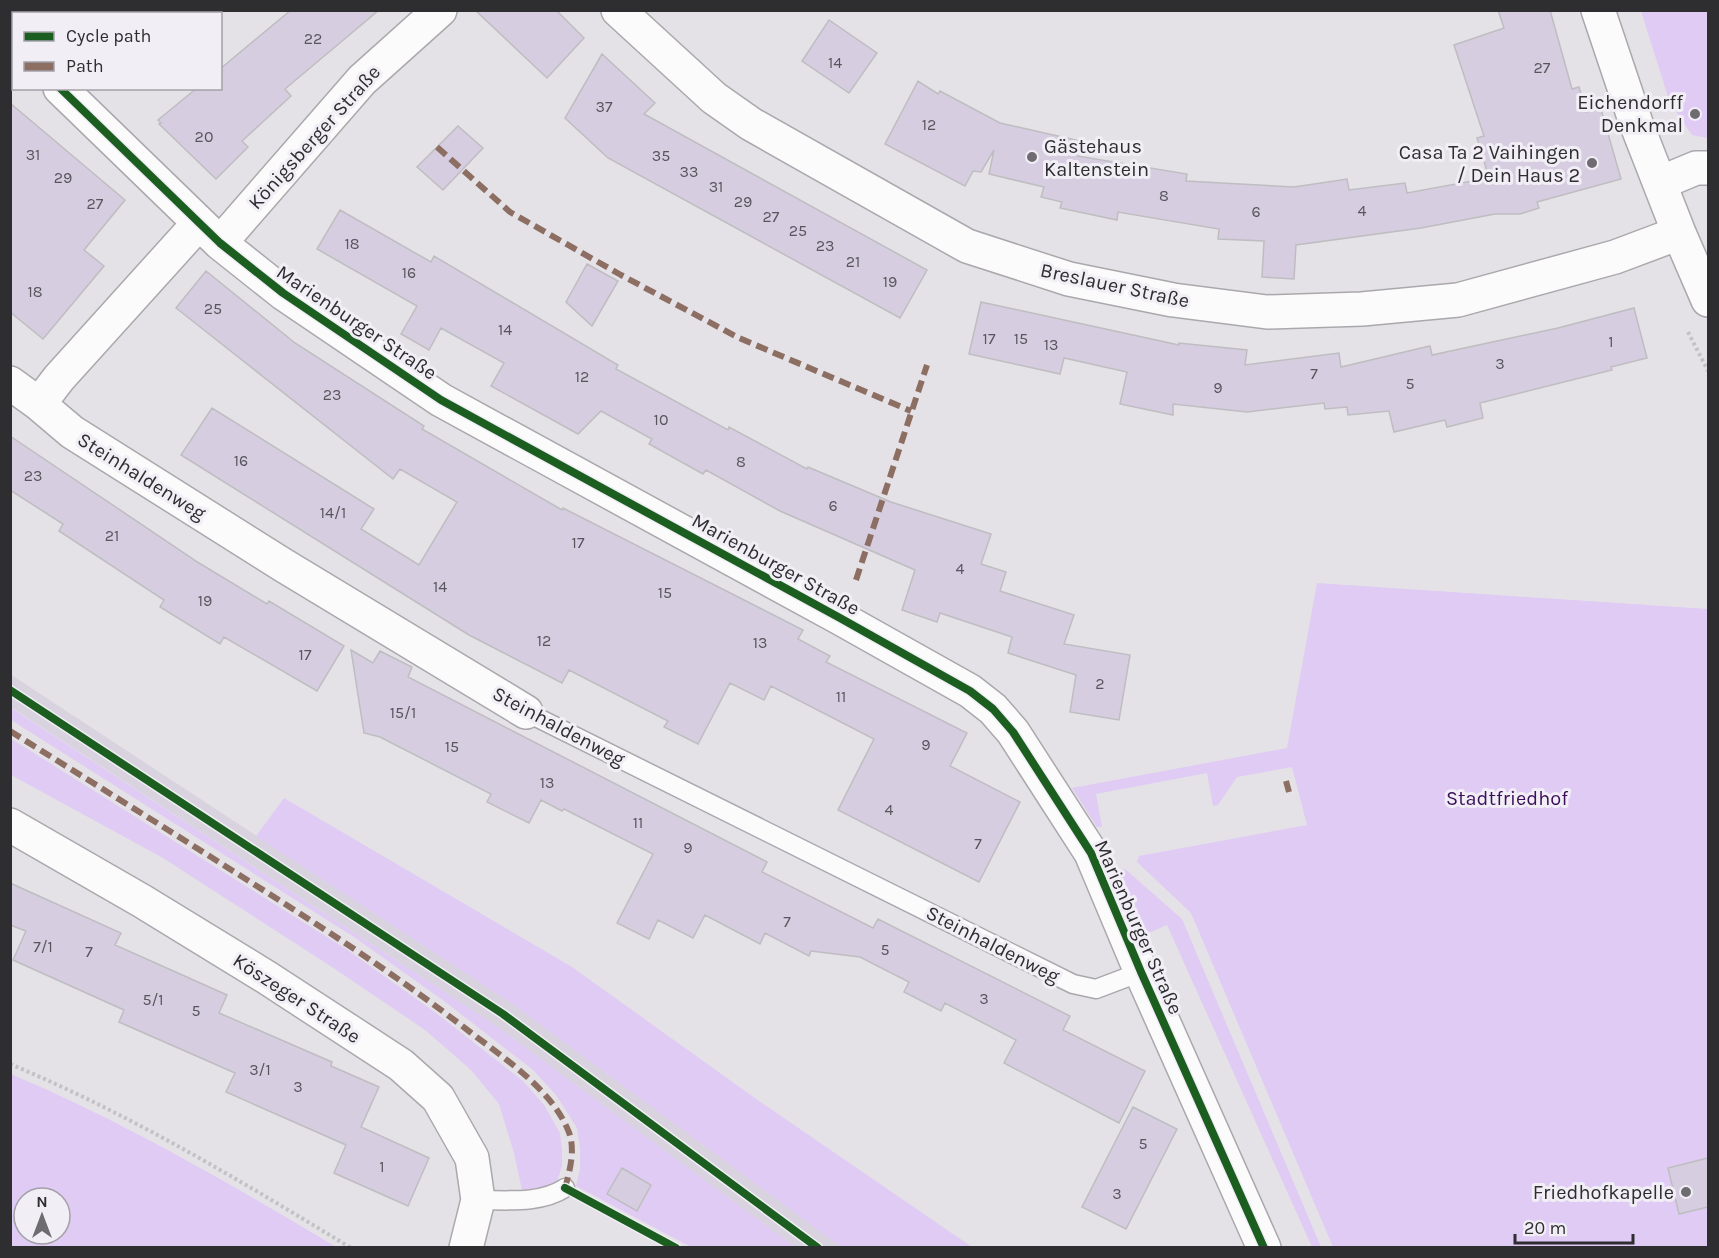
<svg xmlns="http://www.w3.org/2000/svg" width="1719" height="1258" font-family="Karla,sans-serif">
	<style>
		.built { fill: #d8d3de }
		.green { fill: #dfcbf4; fill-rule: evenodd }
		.building { fill: #d6cde0; stroke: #bebdc0; stroke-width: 1.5 }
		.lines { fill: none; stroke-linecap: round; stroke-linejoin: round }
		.lane-casing { stroke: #aaa8ac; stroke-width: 21 }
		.street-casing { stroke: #aaa8ac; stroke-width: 36 }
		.path { stroke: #c2c2c2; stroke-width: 4; stroke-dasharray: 3 3; stroke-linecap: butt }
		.lane { stroke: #fbfbfb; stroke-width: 18 }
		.street { stroke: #fbfbfb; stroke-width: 33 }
		.quiet { stroke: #8d6e63; stroke-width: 6; stroke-dasharray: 12 6; stroke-linecap: butt }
		.cycleway-casing { stroke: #f1eef6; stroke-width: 11 }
		.cycleway { stroke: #1b5e20; stroke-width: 8 }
		.poi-dot { fill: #6e6c70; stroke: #f1eef6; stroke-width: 2 }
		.labels { text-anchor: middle; stroke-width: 6; stroke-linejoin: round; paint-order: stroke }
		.number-label { font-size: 16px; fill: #58555c }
		.poi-label { font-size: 20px; fill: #2e2d30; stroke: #f1eef6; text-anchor: end }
		.street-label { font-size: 20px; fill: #2e2d30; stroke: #f1eef6 }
		.park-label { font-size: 20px; fill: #3b0f5a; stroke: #f1eef6 }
	</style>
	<rect width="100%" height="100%" fill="#e4e2e7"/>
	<path class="built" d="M10,674L511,1003L841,1247H795L495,1025L11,707Z"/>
	<path class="green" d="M1641,11H1708V138L1692,135L1670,103Z
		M1317,583L1708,609V1247H1333L1191,913L1137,862L1139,856L1307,825L1292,767L1237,777L1218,805L1213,806L1207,773L1096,794L1102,827H1097L1072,788L1287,748Z
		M10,707L495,1025L795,1247H691L576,1186L580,1169V1149L577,1128L556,1095L533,1070L444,1001L354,937L11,720Z
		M10,738L346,949L436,1013L523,1081L544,1105L560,1133L562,1150V1166L557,1181L546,1187L522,1190L514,1153L499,1104L471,1070L425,1030L335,969L163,858L11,775Z
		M284,798L572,967L759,1101L972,1247H841L511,1003L256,836Z
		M1122,869H1125L1182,919L1321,1247H1312L1167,925L1142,936L1121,886Z
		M11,1074C124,1122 231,1184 336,1247H11ZM24,1198H60V1234H24Z"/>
	<path class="building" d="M291,10H379L285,89L291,96L242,141L248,147L216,179L159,124L161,123L158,120L197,88H220V69Z
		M475,10H556L584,38L547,78Z
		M1498,10H1550L1572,89L1579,87L1586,112L1601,109L1621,179L1537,202L1539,208L1520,214H1495L1421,228L1296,245L1294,279L1262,277L1264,241L1218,239L1219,229L1118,212L1117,220L1060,208L1062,202L1041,197L1044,187L989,174L994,150L981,172L973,171L965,186L885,144L918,81L938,94L940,91L1000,123L1080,141L1077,156L1187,174L1186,181L1294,187L1347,179L1349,190L1405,183L1407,193L1489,178L1477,138L1484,136L1454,45L1504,28Z
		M829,20L877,53L849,93L802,61Z
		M602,54L655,103L644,114L927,270L900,318L608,158L565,118Z
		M10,103L125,200L84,250L104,266L43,339L10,312Z
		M458,126L483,148L443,190L417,167Z
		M340,210L431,262L434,256L618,365L616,369L728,430L729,427L807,469L808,467L891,502L991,534L981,564L1006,572L1000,591L1074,615L1064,644L1130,655L1119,720L1070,712L1076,675L1008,653L1012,637L940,613L937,622L902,610L915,570L780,511L706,470L703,474L649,444L652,439L601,411L578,434L491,386L504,363L441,328L429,350L401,334L417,306L317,249Z
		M587,264L618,281L592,326L566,302Z
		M206,271L295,343L424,426L422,429L562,510L563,508L803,630L798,639L830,656L826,662L967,733L950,766L1020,802L979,882L838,810L874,739L771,686L764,700L730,683L698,744L664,727L668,721L569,670L562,683L469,635L181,455L212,408L374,509L361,529L419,565L457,502L400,469L393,479L176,308Z
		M981,302L1179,345V343L1247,350L1245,365L1339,353L1341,367L1430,346L1432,355L1558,328L1634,308L1647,358L1611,367L1612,370L1480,403L1483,418L1447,427L1445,420L1394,432L1389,411L1348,415L1347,407L1325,409L1324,403L1247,412L1173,404V415L1120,404L1127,372L1064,358L1060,374L969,354Z
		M10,436L199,563L267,604L269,601L344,646L317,691L224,637L220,644L160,607L164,600L59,531L63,524L10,490Z
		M351,650L373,663L380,651L412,667L408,677L767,862L762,872L873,928L878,919L1070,1016L1063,1030L1145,1071L1119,1123L1004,1063L1016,1040L945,1003L941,1011L904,992L909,982L860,957L811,951L809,956L765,933L760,944L705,915L693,938L658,920L649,939L617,923L653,854L564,809L562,811L541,800L529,823L487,802L491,794L380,737L364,733Z
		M10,883L121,933L115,945L227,995L219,1013L332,1062L331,1066L379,1087L361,1127L429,1158L408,1206L334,1173L346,1145L226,1092L235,1073L119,1022L124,1010L13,960L26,931L10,925Z
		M1133,1107L1177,1129L1126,1229L1082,1207Z
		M1708,1158V1207L1679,1214L1668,1168Z
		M622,1168L651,1185L637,1211L607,1194Z"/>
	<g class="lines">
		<g class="lane-casing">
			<path id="lane" d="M526,712L1073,984L1096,989L1141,972
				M478,1200C507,1200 540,1204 565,1188"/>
		</g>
		<g class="street-casing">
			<path id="street" d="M618,10L714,98L751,124L967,246L1069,279L1173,300L1267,312L1362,309L1458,300L1615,257L1679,233
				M1598,10L1636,123L1679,233L1708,300
				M10,41L14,44
				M60,88L220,243L283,293L441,400L840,618L970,691L993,709L1013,732L1091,853L1141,972L1264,1248
				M1660,183L1696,168H1708
				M220,243L362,80L440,10
				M10,383L39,404L72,432L283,565L526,712
				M39,404L59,378L199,223
				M10,825L142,901L266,977L401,1065L438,1098L472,1158L478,1200L466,1248"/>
		</g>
		<path class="path" d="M1688,332L1708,371
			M10,1064C130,1114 241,1181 351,1248"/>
		<use href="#lane" class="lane"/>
		<use href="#street" class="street"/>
		<path class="quiet" d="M437,147L510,212L621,275L739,338L911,411
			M856,580L927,365
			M10,731C85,778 159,824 233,871C314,922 394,973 470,1032C504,1058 551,1089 568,1130C576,1148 570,1170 565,1188L569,1190
			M1286,781L1289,792"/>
		<g class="cycleway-casing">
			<path id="cycleway" d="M60,88L220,243L283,293L441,400L840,618L970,691L993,709L1013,732L1091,853L1141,972L1264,1248
				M10,690L503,1014L818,1248
				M565,1188L676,1248"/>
		</g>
		<use href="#cycleway" class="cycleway"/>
	</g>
	<g class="poi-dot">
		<circle cx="1695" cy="114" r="6"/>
		<circle cx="1032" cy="157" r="6"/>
		<circle cx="1592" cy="163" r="6"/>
		<circle cx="1686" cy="1192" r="6"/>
	</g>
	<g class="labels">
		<g class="number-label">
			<text x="313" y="44">22</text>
			<text x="835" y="68">14</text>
			<text x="1542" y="73">27</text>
			<text x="604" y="112">37</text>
			<text x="929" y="130">12</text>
			<text x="204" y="142">20</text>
			<text x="33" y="160">31</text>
			<text x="661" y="161">35</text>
			<text x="689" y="177">33</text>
			<text x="63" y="183">29</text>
			<text x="716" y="192">31</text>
			<text x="1164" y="201">8</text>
			<text x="743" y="207">29</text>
			<text x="95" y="209">27</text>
			<text x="1362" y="216">4</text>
			<text x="1256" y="217">6</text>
			<text x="771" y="222">27</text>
			<text x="798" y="236">25</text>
			<text x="352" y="249">18</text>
			<text x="825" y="251">23</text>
			<text x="853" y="267">21</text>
			<text x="409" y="278">16</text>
			<text x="890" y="287">19</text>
			<text x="35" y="297">18</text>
			<text x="213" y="314">25</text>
			<text x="505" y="335">14</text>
			<text x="989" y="344">17</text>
			<text x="1021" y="344">15</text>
			<text x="1611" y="347">1</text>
			<text x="1051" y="350">13</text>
			<text x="1500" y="369">3</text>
			<text x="1314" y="379">7</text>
			<text x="582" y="382">12</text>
			<text x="1410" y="389">5</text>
			<text x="1218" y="393">9</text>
			<text x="332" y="400">23</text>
			<text x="661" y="425">10</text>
			<text x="241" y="466">16</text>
			<text x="741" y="467">8</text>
			<text x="33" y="481">23</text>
			<text x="833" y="511">6</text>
			<text x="333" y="518">14/1</text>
			<text x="112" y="541">21</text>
			<text x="578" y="548">17</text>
			<text x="960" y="574">4</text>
			<text x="440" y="592">14</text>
			<text x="665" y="598">15</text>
			<text x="205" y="606">19</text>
			<text x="544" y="646">12</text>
			<text x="760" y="648">13</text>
			<text x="305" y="660">17</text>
			<text x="1100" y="689">2</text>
			<text x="841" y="702">11</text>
			<text x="403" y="718">15/1</text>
			<text x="926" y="750">9</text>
			<text x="452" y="752">15</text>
			<text x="547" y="788">13</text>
			<text x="889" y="815">4</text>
			<text x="638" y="828">11</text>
			<text x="978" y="849">7</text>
			<text x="688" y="853">9</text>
			<text x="787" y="927">7</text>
			<text x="43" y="952">7/1</text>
			<text x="885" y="955">5</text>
			<text x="89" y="957">7</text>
			<text x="984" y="1004">3</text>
			<text x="153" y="1005">5/1</text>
			<text x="196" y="1016">5</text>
			<text x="260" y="1075">3/1</text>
			<text x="298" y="1092">3</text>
			<text x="1143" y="1149">5</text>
			<text x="382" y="1172">1</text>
			<text x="1117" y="1199">3</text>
		</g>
		<g class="poi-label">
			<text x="1683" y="109">Eichendorff<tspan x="1683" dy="23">Denkmal</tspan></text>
			<text x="1044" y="153" text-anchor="start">Gästehaus<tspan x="1044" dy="23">Kaltenstein</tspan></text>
			<text x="1580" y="159">Casa Ta 2 Vaihingen<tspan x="1580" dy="23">/ Dein Haus 2</tspan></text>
			<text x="1674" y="1199">Friedhofkapelle</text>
		</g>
		<g class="street-label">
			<text transform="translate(314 137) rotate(-48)" y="7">Königsberger Straße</text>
			<text transform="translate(1115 285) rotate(12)" y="7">Breslauer Straße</text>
			<text transform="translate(357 322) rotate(34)" y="7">Marienburger Straße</text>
			<text transform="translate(142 476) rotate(32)" y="7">Steinhaldenweg</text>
			<text transform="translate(776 564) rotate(29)" y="7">Marienburger Straße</text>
			<text transform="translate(559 726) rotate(28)" y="7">Steinhaldenweg</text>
			<text transform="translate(1139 927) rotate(66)" y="7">Marienburger Straße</text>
			<text transform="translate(993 944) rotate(27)" y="7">Steinhaldenweg</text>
			<text transform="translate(297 998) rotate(33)" y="7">Köszeger Straße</text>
		</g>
		<g class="park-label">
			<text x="1507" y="805">Stadtfriedhof</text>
		</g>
	</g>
	<rect width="1719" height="1258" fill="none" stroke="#2e2d30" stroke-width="24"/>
	<rect x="12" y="12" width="210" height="78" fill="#f1eef6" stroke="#a3a1a7" stroke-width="1.5"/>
	<rect x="24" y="32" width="30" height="9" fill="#1b5e20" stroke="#a3a1a7" stroke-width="1.5"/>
	<text x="66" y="42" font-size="18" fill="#2e2d30">Cycle path</text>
	<rect x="24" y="62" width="30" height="9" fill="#8d6e63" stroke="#a3a1a7" stroke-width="1.5"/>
	<text x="66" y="72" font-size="18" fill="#2e2d30">Path</text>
	<g transform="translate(42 1216)"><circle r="28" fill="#f1eef6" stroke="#a3a1a7" stroke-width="1.5"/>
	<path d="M0-4.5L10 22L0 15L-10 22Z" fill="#6e6c70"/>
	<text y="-9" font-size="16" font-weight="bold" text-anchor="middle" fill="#2e2d30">N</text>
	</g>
	<path d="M1515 1234v9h118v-9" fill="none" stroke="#2e2d30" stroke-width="3"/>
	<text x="1524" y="1234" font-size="18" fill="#2e2d30" stroke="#f1eef6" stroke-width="4.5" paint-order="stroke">20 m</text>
</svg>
